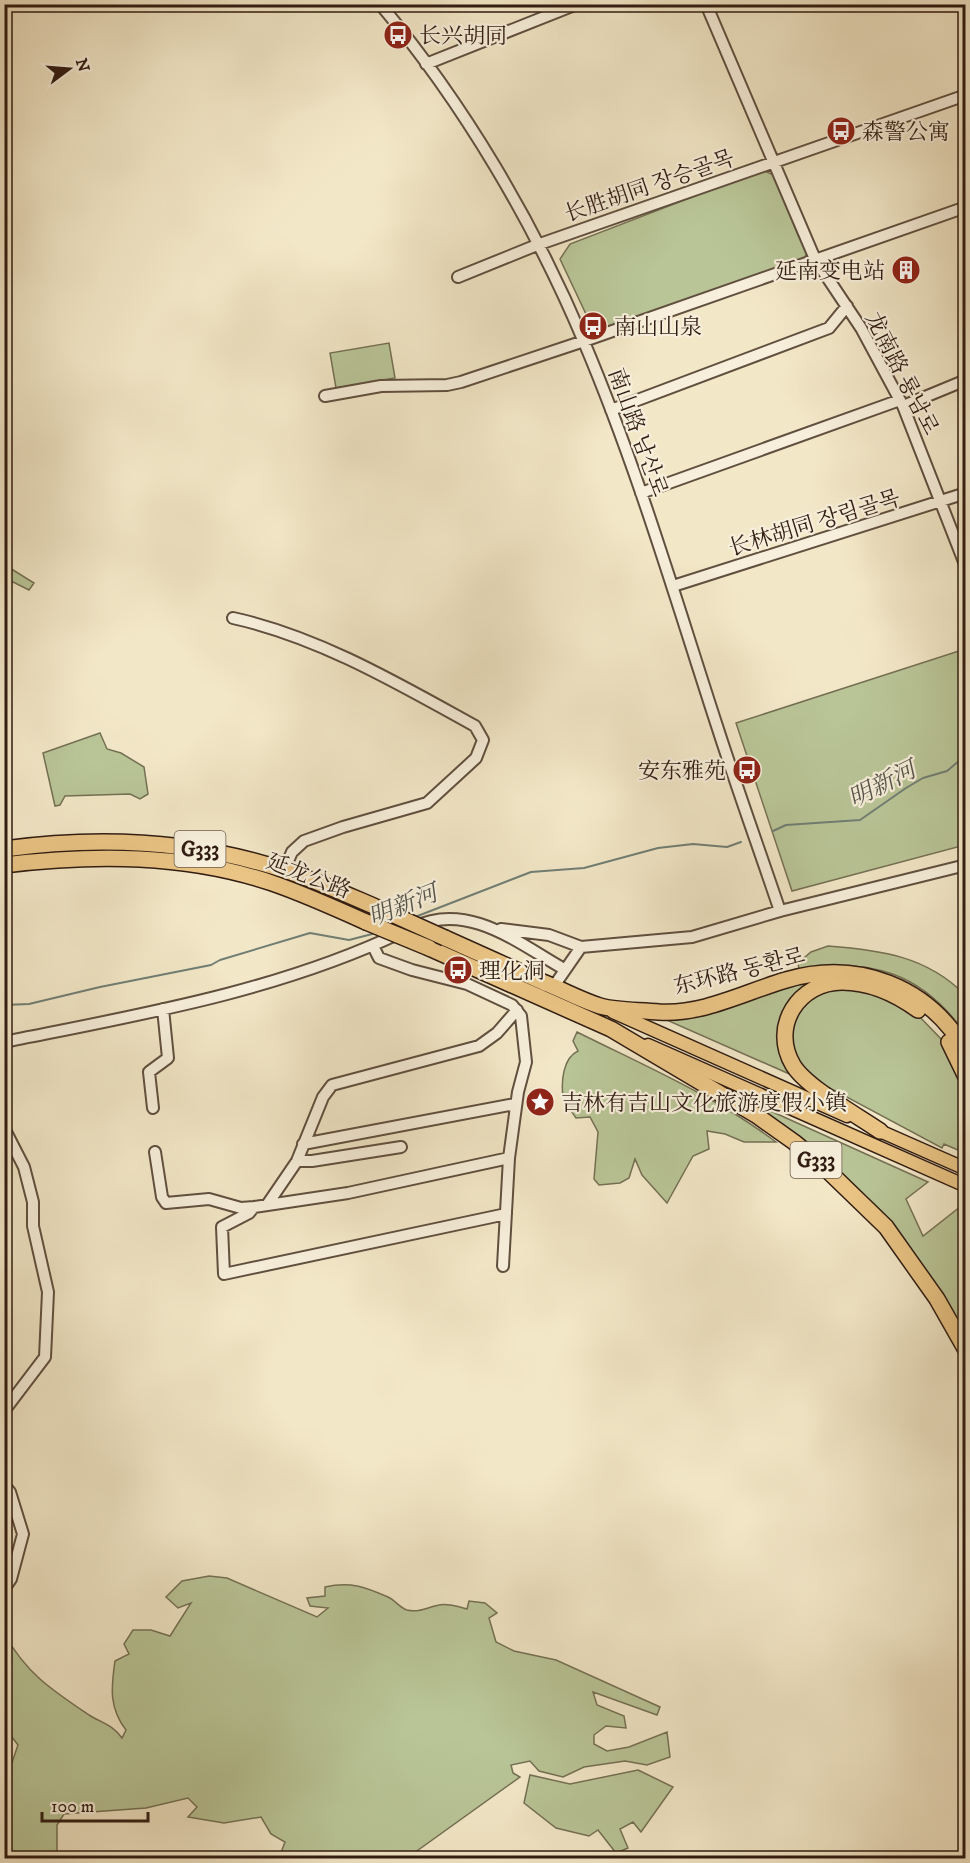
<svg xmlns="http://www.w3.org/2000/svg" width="970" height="1863" font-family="'IM FELL DW Pica','Noto Serif SC','Noto Serif KR',serif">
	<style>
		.green { fill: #b9c597; stroke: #747054; stroke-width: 1.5 }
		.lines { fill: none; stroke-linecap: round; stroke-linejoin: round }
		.stream { stroke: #707e74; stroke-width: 2 }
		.minor-casing { stroke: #604f3f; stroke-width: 14 }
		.major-casing { stroke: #301c12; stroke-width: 15 }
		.highway-casing { stroke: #301c12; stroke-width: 18 }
		.minor { stroke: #f7efdb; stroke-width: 10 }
		.major { stroke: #e9c484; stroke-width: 12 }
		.highway { stroke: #e9c484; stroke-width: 15 }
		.highway-bridge-casing { stroke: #301c12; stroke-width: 18; stroke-linecap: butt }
		.highway-bridge { stroke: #e9c484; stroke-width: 15 }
		.labels { text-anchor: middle; stroke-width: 4.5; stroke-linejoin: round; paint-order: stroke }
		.shield { fill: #f7efdb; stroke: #6c5b4e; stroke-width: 1.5 }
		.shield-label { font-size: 21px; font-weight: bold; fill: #301c12 }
		.poi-label { font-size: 22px; fill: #301c12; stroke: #f7efdb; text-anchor: start }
		.street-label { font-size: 22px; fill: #301c12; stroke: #f7efdb }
		.water-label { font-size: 24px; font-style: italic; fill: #55554b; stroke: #f7efdb }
	</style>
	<rect width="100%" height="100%" fill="#f2e7c7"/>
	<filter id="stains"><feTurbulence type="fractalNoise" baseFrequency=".00333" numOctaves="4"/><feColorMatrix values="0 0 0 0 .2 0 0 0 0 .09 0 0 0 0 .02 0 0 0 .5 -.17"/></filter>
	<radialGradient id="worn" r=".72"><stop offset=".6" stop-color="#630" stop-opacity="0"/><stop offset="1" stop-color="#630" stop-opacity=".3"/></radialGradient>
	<path class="green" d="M762,170L776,176L798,235L808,252L802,261L594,331L560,259L570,244Z
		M389,343L395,378L336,388L330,353Z
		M5,565L34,583L29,590L13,582L8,586L5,585Z
		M965,649V845L792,891L736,723Z
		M100,733L107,749L121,753L144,767L148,794L140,799L130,794L65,796L60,805L55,806L43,753Z
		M828,946C880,950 927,956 965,995V1033C921,972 871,958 799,969L798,963L811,952Z
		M812,982L787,1009L794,1076L662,1018L780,985Z
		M860,988L914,1011L944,1042L966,1088L965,1153L944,1144L942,1148L811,1078L795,1060L790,1024L795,1012L820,991Z
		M577,1032C645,1066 715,1096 776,1142H744L725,1134L707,1131L709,1149L693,1156L667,1203L642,1175L635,1159L629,1178L620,1183L599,1185L594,1179L598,1132L590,1117L576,1118C572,1112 565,1104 563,1097C561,1081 563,1058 578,1051L573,1041Z
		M713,1080L745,1097L744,1099L928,1182L906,1199L923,1236L965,1203V1337L889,1224L707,1081Z
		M209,1576L227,1578L317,1617L328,1608L310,1606L307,1598L325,1596V1587C350,1581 365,1587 388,1597C395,1600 400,1608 407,1610C419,1613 428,1607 439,1605C448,1603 459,1607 467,1609L469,1601L485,1603L497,1613L489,1618L496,1642L514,1651L556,1660L660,1707L657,1715L593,1692L597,1705L624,1716L626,1728L606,1726L594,1735V1744L607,1751L629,1747L667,1732L670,1757L647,1765L625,1761L584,1767L563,1777L539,1771L530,1761L511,1765L513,1773L520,1777L407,1858H279L285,1842L271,1834L261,1817L224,1823L188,1817L197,1807L188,1798L146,1808L64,1814L57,1825V1858H5V1783L18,1745L5,1728V1635C27,1674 52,1690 89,1715C102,1723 113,1725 122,1738L126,1730C109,1708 111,1688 115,1661L129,1654L124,1644L133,1630H151L170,1636L191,1603L178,1608L166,1597L182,1581Z
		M638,1770L673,1787L641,1832L633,1822L620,1829L628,1848L616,1853L598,1830L589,1836L556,1828L524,1803L530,1775L570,1784Z"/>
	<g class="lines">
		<path class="stream" d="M773,831L786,825L860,820L906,788L923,778L947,771L966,755
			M415,917L531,872L584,868L658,848L693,844L727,847L741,842
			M4,1005L29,1004L100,987L211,965L220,960L310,933L349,940L376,933"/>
		<g class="minor-casing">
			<path id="minor" d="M380,4C464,104 534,223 584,342C637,467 675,597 717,726C737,788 759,849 780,911
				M706,4L815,259L861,328L903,406L966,567
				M426,64L577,4
				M458,277L537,245L966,95
				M325,396L381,386L447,385L461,382L584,341L966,207
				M903,406L966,380
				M611,410L829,328L847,306
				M641,493L900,400
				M673,586L966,493
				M233,618C319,637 399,684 475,726L483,740L476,758L427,803L343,827L304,841L292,852L284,870
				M414,927C468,901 518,943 564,969
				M501,929L549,935L581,947L692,937L780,911L966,865
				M373,946L379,958L412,970L467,984L512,1005L521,1016L526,1062L518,1092L509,1158L503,1266
				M554,986L581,947
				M4,1042C138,1015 275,992 400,933
				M153,1108L149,1072L168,1058L163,1009
				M4,1128L24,1167L33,1202V1226L48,1292L45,1357L4,1411
				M303,1144L515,1104
				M155,1152L162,1197L166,1203L209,1199L241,1208L254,1207L348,1193L509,1158
				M297,1161H312L401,1147
				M267,1205L297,1161L323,1097L332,1085L479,1046L497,1033L517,1010
				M254,1207L249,1213L222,1227L224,1274L506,1214
				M4,1485L10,1492L23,1534L11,1579L4,1589"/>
		</g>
		<g class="major-casing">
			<path id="major" d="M613,1012L847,1116
				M648,1045L966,1186
				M873,1128L966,1169"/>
		</g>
		<g class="highway-casing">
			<path id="highway" d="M4,849C99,836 193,840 284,870C318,881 352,897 385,911
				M4,865C94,854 186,854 272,883C304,894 335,908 366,922
				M445,938C478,953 512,968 545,983C563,990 581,1000 600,1006C617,1011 640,1010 659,1012C703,1015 745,992 786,980C858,959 928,986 966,1051
				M429,948L611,1029L756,1115L794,1142L823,1166L886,1227L937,1299L966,1350
				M949,1042L966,1077
				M880,1131C857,1115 806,1087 793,1065C770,1026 799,982 842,982C870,982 896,994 918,1010"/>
		</g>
		<use href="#minor" class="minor"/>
		<use href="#major" class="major"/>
		<use href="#highway" class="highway"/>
		<g class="highway-bridge-casing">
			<path id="highway-bridge" d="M385,911L445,938
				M366,922L429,948"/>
		</g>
		<use href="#highway-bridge" class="highway-bridge"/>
	</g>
	<defs>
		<g id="bus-disc" transform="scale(1.5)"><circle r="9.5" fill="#8f2418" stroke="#f7efdb"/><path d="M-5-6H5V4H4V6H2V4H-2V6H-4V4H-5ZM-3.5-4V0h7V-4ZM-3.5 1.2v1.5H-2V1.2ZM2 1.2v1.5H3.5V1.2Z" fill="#fff"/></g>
		<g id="building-disc" transform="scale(1.5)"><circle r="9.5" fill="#8f2418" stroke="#f7efdb"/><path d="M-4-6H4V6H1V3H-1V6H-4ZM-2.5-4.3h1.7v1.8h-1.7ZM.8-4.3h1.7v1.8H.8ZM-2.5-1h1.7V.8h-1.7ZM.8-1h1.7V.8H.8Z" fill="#fff"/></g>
		<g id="sight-disc" transform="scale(1.5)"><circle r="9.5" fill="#8f2418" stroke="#f7efdb"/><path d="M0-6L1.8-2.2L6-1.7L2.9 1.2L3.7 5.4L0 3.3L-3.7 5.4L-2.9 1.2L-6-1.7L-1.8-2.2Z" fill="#fff"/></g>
	</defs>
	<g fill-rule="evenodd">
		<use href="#bus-disc" x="398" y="35"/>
		<use href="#bus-disc" x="841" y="131"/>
		<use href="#building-disc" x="906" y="270"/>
		<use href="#bus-disc" x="593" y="326"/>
		<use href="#bus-disc" x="747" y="770"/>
		<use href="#bus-disc" x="458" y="970"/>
		<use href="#sight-disc" x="540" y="1102"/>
	</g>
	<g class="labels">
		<g class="shield">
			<rect x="174.5" y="831" width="51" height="36" rx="4.5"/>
			<rect x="790.5" y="1142" width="51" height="36" rx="4.5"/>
		</g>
		<g class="shield-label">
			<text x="200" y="856">G333</text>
			<text x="816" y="1167">G333</text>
		</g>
		<g class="poi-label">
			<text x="419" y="43">长兴胡同</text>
			<text x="862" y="139">森警公寓</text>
			<text x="885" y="278" text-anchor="end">延南变电站</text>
			<text x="614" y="334">南山山泉</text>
			<text x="726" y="778" text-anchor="end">安东雅苑</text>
			<text x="479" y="978">理化洞</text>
			<text x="561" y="1110">吉林有吉山文化旅游度假小镇</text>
		</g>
		<g class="street-label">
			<text transform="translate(649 185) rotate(-19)" y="8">长胜胡同 장승골목</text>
			<text transform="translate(903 373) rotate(63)" y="8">龙南路 룡남로</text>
			<text transform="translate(639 432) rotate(70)" y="8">南山路 남산로</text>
			<text transform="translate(814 522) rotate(-17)" y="8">长林胡同 장림골목</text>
			<text transform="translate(309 875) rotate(21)" y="8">延龙公路</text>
			<text transform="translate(739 970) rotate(-14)" y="8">东环路 동환로</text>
		</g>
		<g class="water-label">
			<text transform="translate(882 784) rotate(-27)" y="8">明新河</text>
			<text transform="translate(403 905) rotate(-22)" y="8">明新河</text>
		</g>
	</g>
	<rect width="970" height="1863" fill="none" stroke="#f2e7c7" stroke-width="24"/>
	<rect x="6" y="6" width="958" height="1851" fill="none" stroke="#301c12" stroke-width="3"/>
	<rect x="12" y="12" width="946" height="1839" fill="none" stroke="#301c12" stroke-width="1.5"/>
	<g transform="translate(69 69) rotate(74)" stroke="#f7efdb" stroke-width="4.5" paint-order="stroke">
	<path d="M0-4.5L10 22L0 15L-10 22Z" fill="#301c12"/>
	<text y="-9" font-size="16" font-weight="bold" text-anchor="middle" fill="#301c12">N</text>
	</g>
	<path d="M42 1812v9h106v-9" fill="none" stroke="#301c12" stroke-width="3"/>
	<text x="51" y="1812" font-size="18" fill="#301c12" stroke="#f7efdb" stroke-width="4.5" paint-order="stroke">100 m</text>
	<rect width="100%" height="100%" filter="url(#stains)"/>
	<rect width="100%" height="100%" fill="url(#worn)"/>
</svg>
